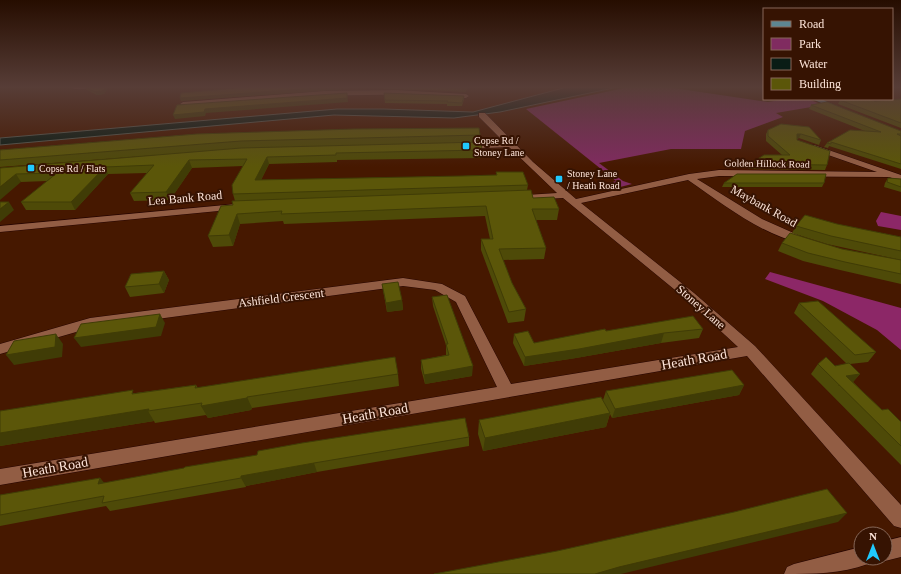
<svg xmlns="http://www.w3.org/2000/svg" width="901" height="574" font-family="'Times New Roman',serif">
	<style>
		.green { fill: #802b60 }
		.forest { fill: #8c2767 }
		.water { fill: #091c15; stroke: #525850 }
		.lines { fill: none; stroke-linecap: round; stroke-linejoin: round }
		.minor-casing { stroke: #260500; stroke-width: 1 }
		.major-casing { stroke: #260500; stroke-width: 1 }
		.minor { fill: #925d44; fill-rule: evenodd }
		.major { fill: #5d8692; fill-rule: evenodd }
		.wall { fill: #4e4a08 }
		.shaded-wall { fill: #403c06 }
		.building { fill: #5b5609; stroke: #403c06 }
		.poi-dot { fill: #20c9fd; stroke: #361302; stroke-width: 1.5 }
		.labels { text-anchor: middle; stroke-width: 4; stroke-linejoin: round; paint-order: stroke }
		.far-poi-label { font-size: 10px; fill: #fde4d9; stroke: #361302; text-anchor: start }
		.far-street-label { font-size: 10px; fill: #fde4d9; stroke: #361302 }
		.street-label { font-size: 12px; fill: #fde4d9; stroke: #361302 }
		.near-street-label { font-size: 14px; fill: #fde4d9; stroke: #361302 }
	</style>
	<rect width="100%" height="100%" fill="#461800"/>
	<path class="green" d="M629,87H667L768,102L786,99H808L823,105L776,113L783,117L745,131L741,149H671L599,163L623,181L632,184L608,190L603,185L616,181L526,109Z"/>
	<path class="forest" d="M881,212L901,216V230L878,226L876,221Z
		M770,272L901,308V350L877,330L823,301L765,279Z"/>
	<path class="water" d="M567,87H618L500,112L454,118L334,115L0,145V138L337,109H384L473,112Z"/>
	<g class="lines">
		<g class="minor-casing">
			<path id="minor" d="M69,87H90C85,90 74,90 69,87Z
				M396,90L466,94L469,96L466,98C371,90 278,98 183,106L180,104L183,102L324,91Z
				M479,113H485L533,162L576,199L689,174L719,170L877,172L811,149V145H814L901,175V181L889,177L719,176L697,179L762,219L807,239L808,241L803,244C760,234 723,204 688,180L581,203L694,293L755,346L901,505V528L894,526L747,356L0,485V469L497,387L456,302L435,290L403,286L90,328L0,354V344L90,318L403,278L442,284L465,296L511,384L738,347L686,299L563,198L523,200V196L526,195L557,193L509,147L463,149V145H466L505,143L479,117Z
				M236,204L239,205L241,207L239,209L0,232V226Z
				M901,537V557L885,561L878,558H885V541Z
				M861,547V558H870L868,564C841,574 813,574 784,574L787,567L794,564Z"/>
		</g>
		<g class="major-casing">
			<path id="major" d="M812,99H821L841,108L836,109Z"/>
		</g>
		<use href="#minor" class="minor"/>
		<use href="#major" class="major"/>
	</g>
	<path class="wall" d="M85,87H109L104,94L97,95L87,90Z
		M383,87H467L466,92L430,90L384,89Z
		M384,93L464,96V99L462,106H447V104L385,103Z
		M901,99V128L838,104L840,100L875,101Z
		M811,105L901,131V169L829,146L828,148L824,147L827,143L865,131L809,109Z
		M781,124L821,140L819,145L799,138L797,139V140L827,165L825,170L748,169L750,164L782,155L766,141V134L768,130Z
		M197,134L480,135V142L482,150V158L337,160V162L269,164L261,180L462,176L496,175V172L528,185L527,190L533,198L559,209L557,220H536L546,248L544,259L503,260L512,283L526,309L524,321L508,323L481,250V239H490L485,216L284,224L283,221L240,224L233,246L213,247L208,236L233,205L235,201L233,194L243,166L192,168L170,200L134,201L130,193L147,173L108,174L75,210H26L21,202L47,181L21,182L0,168L157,155L0,167V150Z
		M888,178L901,179V192L884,187L885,183Z
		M724,183H824L822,187H722Z
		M837,224L901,237V284L840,270L803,261L778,251L782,243L842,249L901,260L827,244L792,233L796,226Z
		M164,271L169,280L164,293L130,297L125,287Z
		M382,284L402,300L403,310L387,312Z
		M432,297L472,376L425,384L421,369V360L446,355V345L433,306Z
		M799,303L876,352L868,362L850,364L860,374L853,382L882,410L901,422V465L811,374L818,364L835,366L847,364L794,313Z
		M703,329L699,338L661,343L576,358L524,366L513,343L514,334L534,343L606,331Z
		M398,374L399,386L252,408L251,410L208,418L206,415L155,423L154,421L0,446V411L196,385L198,388Z
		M744,385L739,395L612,418L610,414L606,427L483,451L478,434L479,420L603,400L606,391Z
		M469,437V446L317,472L246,486V487L110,511L106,506L0,526V495L100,478L104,483Z"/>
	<path class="shaded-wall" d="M106,87H109L104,94L97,95L95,92Z
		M331,87H347V89L181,101L180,98Z
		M347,93L348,102L206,113L205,116L175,119L173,115L205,109Z
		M797,134H801L799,138L795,139Z
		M267,157L269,164L257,188L255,180Z
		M189,160L192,168L170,200L166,192Z
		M105,167L108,174L75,210L71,202Z
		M16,174L21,182L0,200V187Z
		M9,202L14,210L0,222V209Z
		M237,214L240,224L233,246L229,235Z
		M164,271L169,280L164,293L159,284Z
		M402,300L403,310L387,312L386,303Z
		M160,314L165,323L161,336L81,347L74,338Z
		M664,333L661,343L576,358L524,366L525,357Z
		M56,334L63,344L62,357L14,365L6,355Z
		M473,366L472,376L425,384L424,375Z
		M860,374L852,383L838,386L846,376Z
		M744,385L739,395L612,418L615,409Z
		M247,397L252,408L251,410L208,418L201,406Z
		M149,409L148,411L154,421L0,446V433Z
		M610,413L606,427L483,451L485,438Z
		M314,463L317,472L246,486V487L241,478V476Z
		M100,478L108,487L98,484Z
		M847,513L838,522L621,574H595L619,567Z"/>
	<path class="building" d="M85,87H106L103,91L95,92Z
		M247,87H331L180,98L181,93Z
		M435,87H466V89Z
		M347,93V98L205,109L204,112L173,115L177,105Z
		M384,93L464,96L462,103L447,102L448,101L385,100Z
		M845,99H869L875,101L901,99V123L840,100Z
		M827,102L901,131V134H897L901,136V164L831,142V144L827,143L850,130L881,132L811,105Z
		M781,124L809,127L821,140L801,134H797V140L830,151L827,165L750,164L764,155H790L768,136V130Z
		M479,128L480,135L241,141L0,160V150L197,134L354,129Z
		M481,142L482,150L336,153V155L267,157L255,180L462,176L497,175L496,172H523L528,185L233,194L232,185L247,159L189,160L166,192L130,193L154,165L105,167L71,202H21L57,173L16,174L0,187V168L241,148Z
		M737,174H826L824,183H724Z
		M888,178L901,179V187L887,182Z
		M531,190L533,198L554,197L559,209H532L546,248L499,249L512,283L526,309L509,312L481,239H493L486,206L281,214L282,211L237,214L229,235L208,236L221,206L233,205L232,201Z
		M0,202H9L0,209Z
		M805,215L837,224L901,237V251L831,236L796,226Z
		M790,233L842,249L901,260V274L845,262L808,253L782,243Z
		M164,271L159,284L125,287L131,274Z
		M398,282L402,300L386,303L382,284Z
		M447,295L473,366L424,375L421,360L449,355L446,344H448L432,297Z
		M818,301L876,352L855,355L799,303Z
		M160,314L156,327L74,338L81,324Z
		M693,316L703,329L664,333L579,349L525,357L514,334L528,331L534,343L605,329L606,331Z
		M56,334L55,347L6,355L14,341Z
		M395,357L398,374L247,397V398L201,406L202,403L148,411L149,409L0,433V411L133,390L132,394L196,385L195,388Z
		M826,357L835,366L849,363L860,374L846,376L882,410L888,409L901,422V446L818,364Z
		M732,370L744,385L615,409L606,391Z
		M601,397L610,413L485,438L479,420Z
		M465,418L469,437L314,463L241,476V478L102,503L104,496L0,515V495L100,478L98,484L184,468L185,467L257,455L258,451L302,443Z
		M827,489L847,513L619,567L595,574H434L557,551L734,512Z"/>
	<linearGradient id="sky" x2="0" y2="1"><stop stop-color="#260d00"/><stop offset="0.52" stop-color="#573d37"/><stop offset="1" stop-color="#573d37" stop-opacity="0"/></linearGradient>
	<rect width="901" height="167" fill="url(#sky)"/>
	<g class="poi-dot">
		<rect x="462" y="142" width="8" height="8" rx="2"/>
		<rect x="27" y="164" width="8" height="8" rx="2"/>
		<rect x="555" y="175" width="8" height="8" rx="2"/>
	</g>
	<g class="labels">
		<g class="far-poi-label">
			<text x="474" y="144">Copse Rd /<tspan x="474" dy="12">Stoney Lane</tspan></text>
			<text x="39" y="172">Copse Rd / Flats</text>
			<text x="567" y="177">Stoney Lane<tspan x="567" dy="12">/ Heath Road</tspan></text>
		</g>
		<g class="far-street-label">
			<text transform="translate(767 163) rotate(1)" y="4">Golden Hillock Road</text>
		</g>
		<g class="street-label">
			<text transform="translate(185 198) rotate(-5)" y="4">Lea Bank Road</text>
			<text transform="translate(764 206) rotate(29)" y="4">Maybank Road</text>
			<text transform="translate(281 298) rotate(-7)" y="4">Ashfield Crescent</text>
			<text transform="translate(701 307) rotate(41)" y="4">Stoney Lane</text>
		</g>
		<g class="near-street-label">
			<text transform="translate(694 359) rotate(-10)" y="5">Heath Road</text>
			<text transform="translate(375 413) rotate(-10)" y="5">Heath Road</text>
			<text transform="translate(55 467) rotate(-10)" y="5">Heath Road</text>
		</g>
	</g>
	<rect x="763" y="8" width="130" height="92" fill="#361302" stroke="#866758"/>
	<rect x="771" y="21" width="20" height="6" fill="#5d8692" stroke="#866758"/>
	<text x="799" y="28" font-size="12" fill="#fde4d9">Road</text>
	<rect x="771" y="38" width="20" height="12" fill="#802b60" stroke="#866758"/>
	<text x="799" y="48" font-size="12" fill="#fde4d9">Park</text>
	<rect x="771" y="58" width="20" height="12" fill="#091c15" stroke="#866758"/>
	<text x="799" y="68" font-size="12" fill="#fde4d9">Water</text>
	<rect x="771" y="78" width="20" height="12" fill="#5b5609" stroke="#866758"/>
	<text x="799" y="88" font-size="12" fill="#fde4d9">Building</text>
	<g transform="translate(873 546)"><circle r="19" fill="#361302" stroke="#866758"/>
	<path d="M0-3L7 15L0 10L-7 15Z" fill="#20c9fd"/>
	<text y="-6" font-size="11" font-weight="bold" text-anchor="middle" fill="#fde4d9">N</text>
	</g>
</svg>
